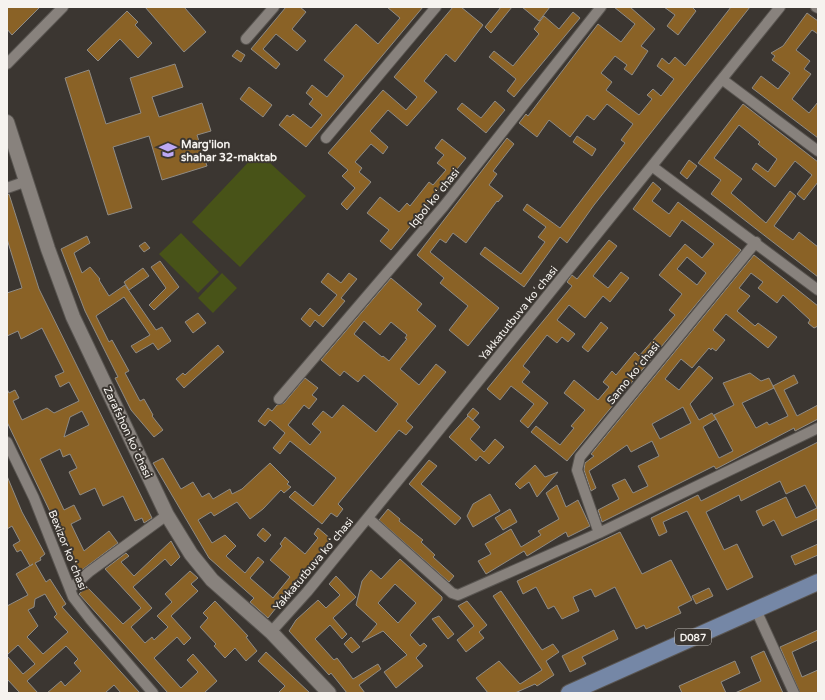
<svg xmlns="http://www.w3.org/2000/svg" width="825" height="700" font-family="'Varela Round',sans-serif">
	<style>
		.garden { fill: #485318 }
		.building { fill: #8a6226; stroke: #8f8b85; fill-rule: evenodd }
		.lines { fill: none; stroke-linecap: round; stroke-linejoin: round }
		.minor-casing { stroke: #595551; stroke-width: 12 }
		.secondary-casing { stroke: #595551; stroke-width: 16 }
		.primary-casing { stroke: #595551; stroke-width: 18 }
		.minor { stroke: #88827d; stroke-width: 10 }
		.secondary { stroke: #88827d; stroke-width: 14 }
		.primary { stroke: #7587a6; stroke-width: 16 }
		.labels { text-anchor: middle; stroke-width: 4; stroke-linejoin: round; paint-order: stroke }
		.shield { fill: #3b3631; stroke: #bebab6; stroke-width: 1 }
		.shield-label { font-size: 10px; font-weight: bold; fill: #f6f3ef }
		.poi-label { font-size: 11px; font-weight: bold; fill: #f6f3ef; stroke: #3b3631; text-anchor: start }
		.street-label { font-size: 11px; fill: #f6f3ef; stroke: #3b3631 }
	</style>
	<rect width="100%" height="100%" fill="#3b3631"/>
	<path class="garden" d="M258,152L306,196L240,267L192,222Z
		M181,233L219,272L198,293L159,254Z
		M222,273L237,288L213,313L198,298Z"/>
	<path class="building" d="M7,7H40L12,35L7,29Z
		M145,7H184L206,32L184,52Z
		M286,7H300L306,12L292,29L306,41L297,51L276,34L263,49L280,64L276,69L251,49Z
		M387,7H423L306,147L279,125L287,115L290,117L293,114L311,128L322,115L309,104L313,99L306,93L312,85L327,97L344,76L324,60L356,24L378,44L400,18Z
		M453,7H461L483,25L455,62L446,54L424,81L437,92L407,126L388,110L370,131L388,147L383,154L371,144L355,162L362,168L359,172L371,182L347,210L341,204L355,188L342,176L348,170L328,153L383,90L406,110L417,97L394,77Z
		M501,7H512L491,33L485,27Z
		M522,7H550L539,21Z
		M614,7H630L655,29L641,46L648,51L632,75L624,69L627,65L615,56L601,73L612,82L606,90L639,115L652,99L647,95L653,89L661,96L674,79L657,66L662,58L669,64L675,57L685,66L731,7H750L594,205L567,243L560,237L524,287L480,254L485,247L521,274L545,242L538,237L546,227L523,210L527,204L560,228L625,143L621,140L633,124L607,104L594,120L587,115L570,137L549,120L537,137L519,123L526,114L528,116L598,24L621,42L635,24Z
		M664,7H692L696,11L678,35L667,26L675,15Z
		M127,11L138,22L135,25L152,43L138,58L120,39L98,61L87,50Z
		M573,12L580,18L514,97L507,91L516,79L489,57L494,51L513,66L539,34L534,29L544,16L559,29Z
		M807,13L818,21V34L812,30L796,50L810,61L804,69L811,74L792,99L809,113L818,102V138L752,88L761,76L778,89L790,73L772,60L775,56L771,53L783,46Z
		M237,50L245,55L241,62L232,56Z
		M175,64L183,87L152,97L159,117L202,103L211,131L197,135L207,166L162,180L149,136L113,147L132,208L108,215L65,78L89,70L106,124L141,113L130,78Z
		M249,87L272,105L263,117L240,99Z
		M495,101L505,110L486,133L457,109L462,103L481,118Z
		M743,104L818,162V182L804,200L797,194L812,175L795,161L775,187L752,169L756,163L768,172L777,159L758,144L760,142L739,125L714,158L742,179L731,193L766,223L790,191L796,196L774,226L793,240L799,232L818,247V277L711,194L721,180L698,163Z
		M577,136L596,149L592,156L573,142Z
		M507,138L514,144L493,171L497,174L489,185L503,196L498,202L497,201L466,243L453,233L446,243L440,239L430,252L499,308L468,346L449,330L468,306L440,283L444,278L417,255Z
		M442,139L466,158L391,250L380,241L389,230L367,213L380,197L399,212L407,203L410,206L429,182L433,185L446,170L437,163L444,155L435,148Z
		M689,160L697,166L687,179L680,173Z
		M653,182L661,189L652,201L669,214L678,202L741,250L567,461L531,432L536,426L560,445L574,428L571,426L585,410L564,393L574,380L598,400L609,387L603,382L612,371L616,375L635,352L639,356L675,315L669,310L682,294L659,275L685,244L702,258L714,244L682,220L670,237L633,209ZM687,257L706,273L697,285L677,269Z
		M9,194L39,289L152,518L144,523L142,518L135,521L123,496L103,506L95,488L80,495L69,472L77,468L70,454L63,457L60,449L40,459L64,510L74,505L81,519L71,524L84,551L109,531L118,543L79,572L7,422V389L9,393L15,390L19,398L13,401L22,420L47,408L54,413L79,401L69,382L60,387L55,376L64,372L42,328L21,339L18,331L7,336V293L22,288L7,239V195ZM82,411L89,425L64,437L70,417Z
		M87,236L90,243L74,253L82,273L90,267L100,279L99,280L109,296L125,285L156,330L162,327L171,341L158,350L153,343L136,353L131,346L150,335L124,297L96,316L109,342L112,340L129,371L125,373L140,401L144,399L153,415L152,416L163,430L154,437L131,410L115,378L118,377L85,311L61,249Z
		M609,240L617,246L593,276L608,288L621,272L629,278L610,302L603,296L585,318L569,305L557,320L575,334L568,342L562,337L557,343L547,335L523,366L530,372L522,382L548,403L528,428L520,421L534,404L511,386L500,400L487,389L572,286L567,282L572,275L577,279Z
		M145,242L150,248L144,252L139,246Z
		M754,255L818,306V326L814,328L808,323L810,320L783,295L777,303L758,288L763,282L751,273L739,288L750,296L737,311L755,326L758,323L777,337L768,348L726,314L713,330L725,340L716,351L712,348L711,350L709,348L692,368L681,359L665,379L679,390L699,366L713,378L690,404L699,420L712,413L716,419L703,427L719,458L733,451L714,415L734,405L723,383L750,373L761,381L769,378L774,388L742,403L756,428L767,422L769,425L788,416L773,386L794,375L798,383L784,390L797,416L818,405V419L795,431L794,428L716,469L714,466L602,522L598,510L619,499L612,485L625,479L633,493L648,486L638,466L659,456L652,441L631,452L627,445L589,471L596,488L591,491L584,470L585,463L594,456L591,454ZM683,407L691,423L660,439L652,424Z
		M160,261L179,287L154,310L149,305L166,288L151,267Z
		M143,268L149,276L129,290L124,282Z
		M328,273L341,283L349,273L357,279L341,298L345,301L323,327L315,320L310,327L301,319L310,308L319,316L337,295L321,282Z
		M391,278L422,304L417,310L436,326L400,369L419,385L436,364L446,372L406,421L413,427L406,435L399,430L338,504L343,509L337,517L331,513L322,524L289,497L295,491L313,506L336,478L290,441L280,454L273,448L285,433L270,420L265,426L258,421L268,408L272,411L277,405L284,403L305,378L318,388L312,395L317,399L309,409L304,405L288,425L310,445L321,432L312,424L323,411L332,418L343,405L376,432L398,404L364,375L358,382L344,371L340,376L321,360ZM364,321L380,335L391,322L407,335L405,338L407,339L389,361L383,356L382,357L354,334Z
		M198,313L206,323L193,333L185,322Z
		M601,322L608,328L588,352L582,347Z
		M218,345L224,352L184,388L176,379L183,373L185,375Z
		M473,408L479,413L473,420L467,415Z
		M468,416L480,427L470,439L484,452L495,439L504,447L489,464L480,456L476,461L449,437Z
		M818,442V519L782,536L774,520L763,526L756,511L786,497L796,518L817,508L805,485L786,494L780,481L741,501L739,495L706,512L724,550L737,544L753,577L727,590L687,511L663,522L667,532L659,536L651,518L698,495L701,501Z
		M163,458L181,489L193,482L202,497L209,493L213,499L230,489L232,494L242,489L270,463L289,482L287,484L291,487L284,493L281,490L263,509L250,519L237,502L214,516L211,512L198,520L212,543L225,535L236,546L226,556L245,573L258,557L264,562L250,578L273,598L290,577L270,560L282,546L280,544L285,537L305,554L318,538L314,534L318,528L331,539L268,618L250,602L254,598L209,558L153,463Z
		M429,460L437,466L421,484L461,518L455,525L409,484Z
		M535,465L545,477L558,472L537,497L529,482L520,489L515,484Z
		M7,476L22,512L45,554L40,558L41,560L35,563L46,582L50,579L66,604L62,607L140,693H121L114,685L105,693H47L61,681L65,686L81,671L74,663L78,659L66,646L27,681L38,693H20L7,679V656L23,674L35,664L18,645L7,655V606L28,595L16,574L33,564L30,566L21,550L17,552L13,545L20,541L12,526L7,529ZM45,594L57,614L54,617L68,632L43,654L27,637L38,626L28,610L34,607L35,599Z
		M557,485L566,507L578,500L590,526L568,537L566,532L527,556L524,551L486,574L478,561L491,554L485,544L511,529L521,547L541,535L538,531L559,519L546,493Z
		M490,494L500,511L473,527L467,516L473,504Z
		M388,509L400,519L399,521L423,540L421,542L435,555L433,557L454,576L449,582L379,520Z
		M510,509L517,522L503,530L495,518Z
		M263,528L271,535L265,542L257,535Z
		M620,532L642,574L671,560L692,600L678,607L681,613L646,629L644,625L636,629L615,587L595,597L591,589L573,597L579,611L562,619L554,606L548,609L536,587L523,594L517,581Z
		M171,541L180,557L171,566L165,559L133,587L152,608L131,627L145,643L152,637L154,640L168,627L157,616L172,602L165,594L190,571L198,578L191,584L198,591L171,616L191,638L184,645L177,637L154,658L181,688L198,672L187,660L193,654L217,681L204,693H168L79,594L87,587L123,624L141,608L105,569L126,553L129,556L121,562L134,576Z
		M818,544V555L795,565L791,556Z
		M400,559L442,597V600L410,635L420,646L424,643L427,646L416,658L423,666L396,688L384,672L407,655L383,631L362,642L377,624L356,605L362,581L371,570L381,579ZM395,584L416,603L398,623L378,603Z
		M336,576L356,597L333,618L347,634L342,639L330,625L315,639L334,660L337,658L353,679L378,664L381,669L359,685L365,693H347L331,673L329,675L289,631L296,620L318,600L326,608L340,595L329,584Z
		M709,588L713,596L696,604L692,596Z
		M501,591L542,650L553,644L559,652L546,661L554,675L537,686L535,684L515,693H488L476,678L499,661L520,684L542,670L493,596Z
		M215,601L248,636L246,637L257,651L246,661L235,648L225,658L214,646L216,644L200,627L208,618L203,613Z
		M467,601L487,625L479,632L484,638L466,652L457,640L474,626L458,606Z
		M439,616L454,634L448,639L432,619Z
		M614,630L618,639L582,657L586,664L570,672L562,656Z
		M818,630V640L792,652L802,677L818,670V693H800L780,647Z
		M351,637L360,647L352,653L344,644Z
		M764,651L783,693H735L761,681L751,657Z
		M266,652L293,677L310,693H278L285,686L258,661Z
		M735,661L740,673L721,682L726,693H682L679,686Z"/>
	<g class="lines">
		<g class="minor-casing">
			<path id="minor" d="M816,7L818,8
				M246,39L274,7
				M7,64L63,7
				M723,80L818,151
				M326,138L436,7
				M653,167L818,290
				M7,188L27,181
				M279,399L444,206L601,7
				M7,442L34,498L73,597L90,619L153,693
				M368,518L452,593L458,595L599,533L818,428
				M599,533L577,470L580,457L756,242
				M70,589L89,572L167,515
				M756,610L794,693
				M271,632L307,592L423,450L780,7"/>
		</g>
		<g class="secondary-casing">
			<path id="secondary" d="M7,122L48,249L73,317L167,515L191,554L212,580L271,632L329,693"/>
		</g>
		<g class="primary-casing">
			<path id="primary" d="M569,693L818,582"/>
		</g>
		<use href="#minor" class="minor"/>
		<use href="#secondary" class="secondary"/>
		<use href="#primary" class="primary"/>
	</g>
	<defs>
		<g id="school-bare" transform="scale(1.38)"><path d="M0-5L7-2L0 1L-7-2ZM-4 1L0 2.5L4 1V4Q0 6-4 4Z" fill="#bda9f5" stroke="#3b3631" stroke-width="2.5" paint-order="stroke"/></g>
	</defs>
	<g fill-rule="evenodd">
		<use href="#school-bare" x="168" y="150"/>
	</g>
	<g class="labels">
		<rect class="shield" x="675" y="629" width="36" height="16" rx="3"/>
		<g class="shield-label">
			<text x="693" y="641">D087</text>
		</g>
		<g class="poi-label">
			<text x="181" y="148">Marg'ilon<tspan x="181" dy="13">shahar 32-maktab</tspan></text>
		</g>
		<g class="street-label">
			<text transform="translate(434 198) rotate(-51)" y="4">Iqbol koʻchasi</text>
			<text transform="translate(518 313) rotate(-51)" y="4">Yakkatutbuva koʻchasi</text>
			<text transform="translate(633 373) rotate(-51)" y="4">Samo koʻchasi</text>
			<text transform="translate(128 432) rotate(65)" y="4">Zarafshon koʻchasi</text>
			<text transform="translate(68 550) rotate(68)" y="4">Bexizor koʻchasi</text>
			<text transform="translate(313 564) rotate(-50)" y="4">Yakkatutbuva koʻchasi</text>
		</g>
	</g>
	<rect width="825" height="700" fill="none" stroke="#f6f3ef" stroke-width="16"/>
</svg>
